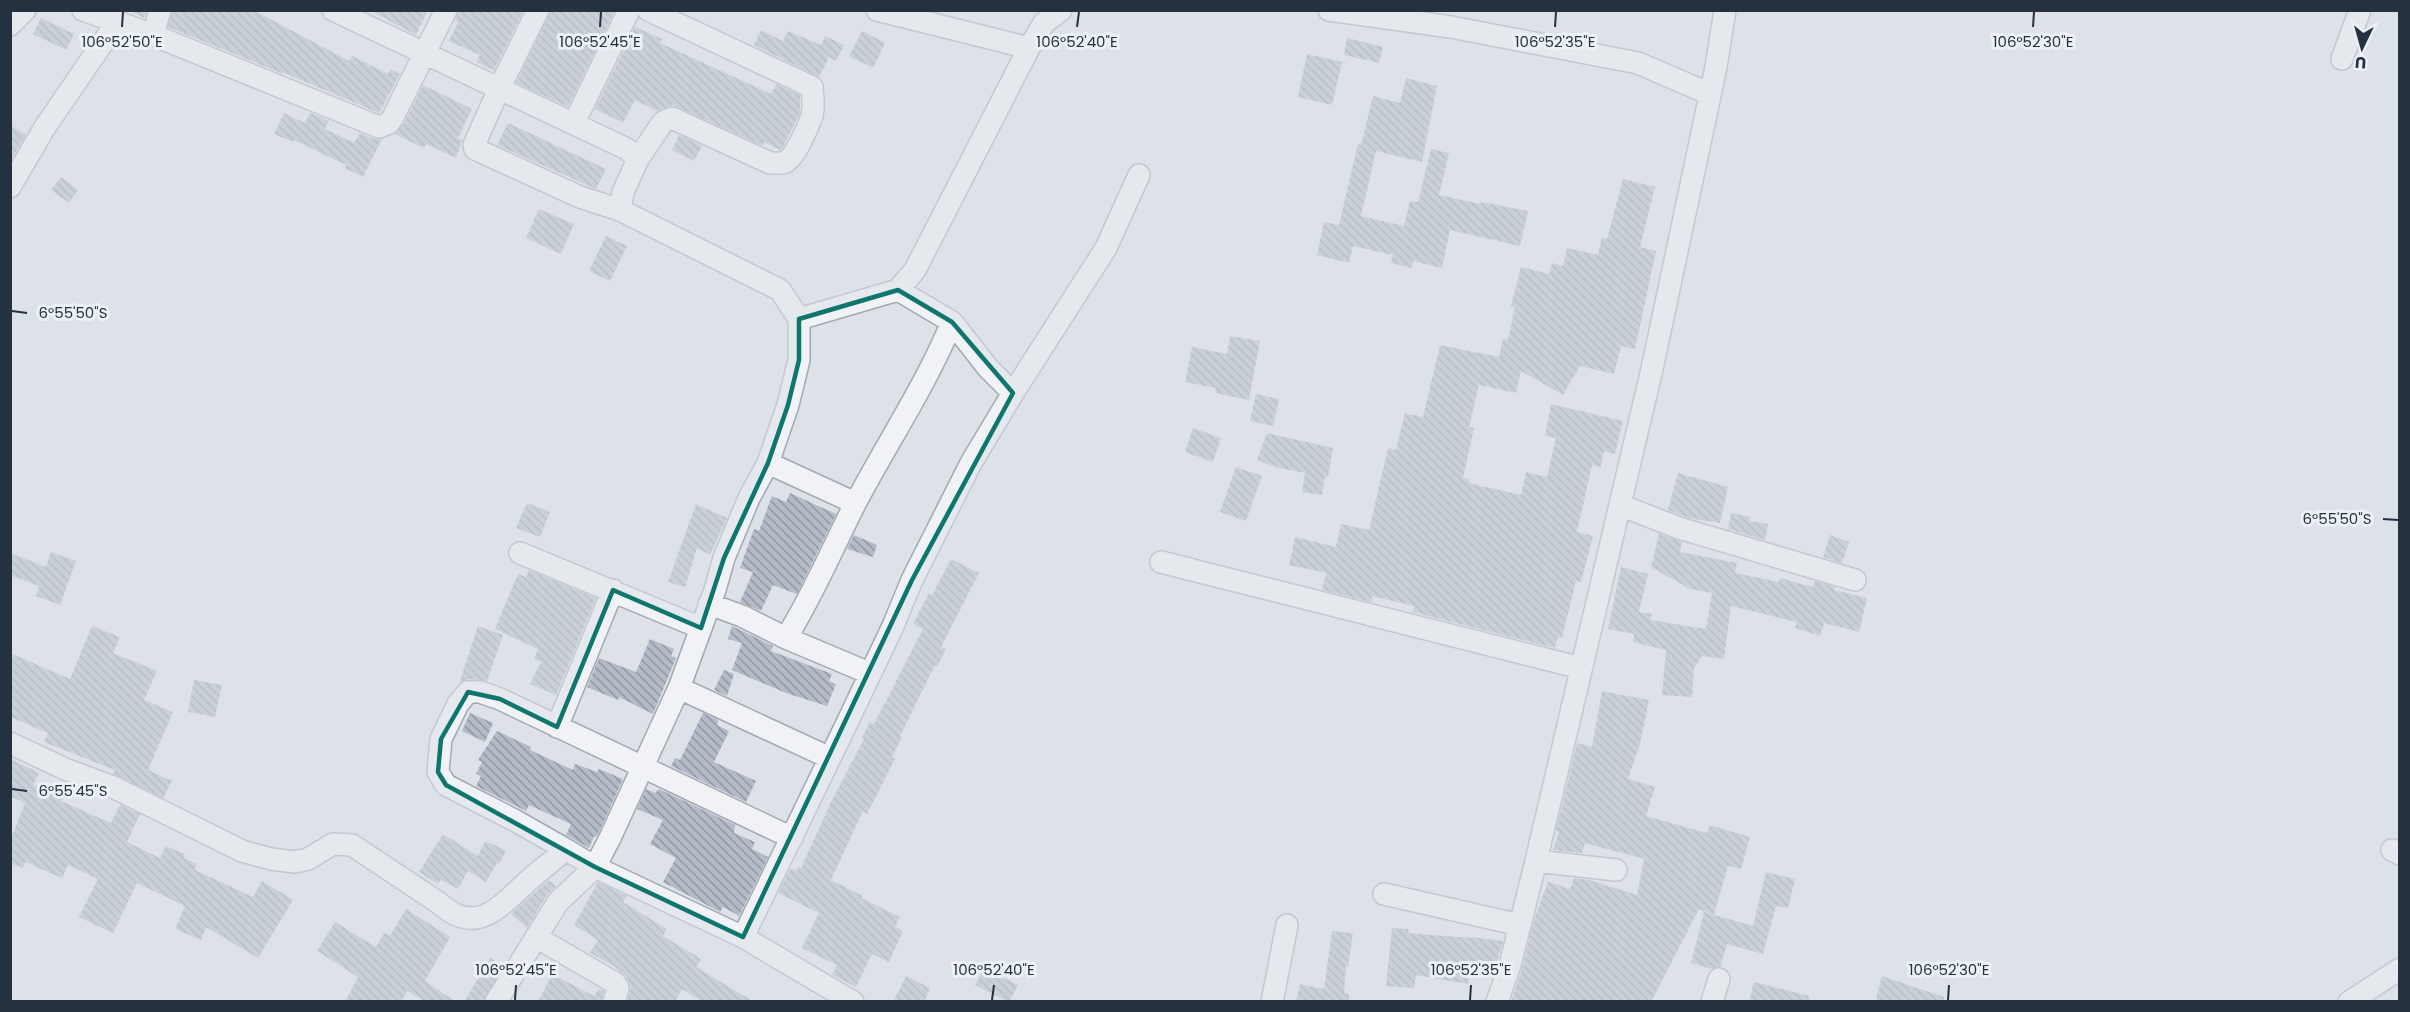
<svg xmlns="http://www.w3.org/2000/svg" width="2410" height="1012" font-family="Poppins,sans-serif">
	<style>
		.building { fill: url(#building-back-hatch) }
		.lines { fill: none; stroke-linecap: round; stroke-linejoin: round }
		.minor-casing { stroke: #a2a9b2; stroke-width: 24 }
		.minor { stroke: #f0f2f6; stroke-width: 21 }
		.marked { fill: none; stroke: #0f766e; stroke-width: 4.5; stroke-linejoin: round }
		.ticks { fill: none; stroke: #253040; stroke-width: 2 }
		.ticks-label { font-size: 15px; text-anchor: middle; fill: #253040; stroke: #ecf1f6; stroke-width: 6; stroke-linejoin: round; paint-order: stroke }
	</style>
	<defs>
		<pattern id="building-back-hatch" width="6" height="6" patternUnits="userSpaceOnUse" patternTransform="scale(1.5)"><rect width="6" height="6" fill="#b3bbc6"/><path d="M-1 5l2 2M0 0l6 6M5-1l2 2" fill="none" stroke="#9198a2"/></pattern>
	</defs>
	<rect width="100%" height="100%" fill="#dde2e8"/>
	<path class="building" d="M129,10H147L144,18Z
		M172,10H253L349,61L352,56L388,74L390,69L400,74L379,113L282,72L281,73L168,27Z
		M369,10H428L416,35Z
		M459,10H524L494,70L476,62L480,55L449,41L458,22L455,20Z
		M551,10H615L568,107L516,83Z
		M41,18L74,34L66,50L33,34Z
		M635,27L662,39L660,43L771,94L776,84L800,95V113L783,147L780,150L764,142L763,146L673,105L657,111L635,100L623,123L595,109Z
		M761,30L783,41L788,31L821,45L825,36L844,45L836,61L829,57L819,77L754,45Z
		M862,31L885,43L873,68L849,56Z
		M1347,38L1383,47L1379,63L1344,55Z
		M1307,54L1342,62L1332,105L1298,97Z
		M1406,78L1437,86L1422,162L1376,151L1361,216L1404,226L1410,201L1418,202L1431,149L1449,153L1439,195L1480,204L1481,202L1528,211L1520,246L1450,230L1442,268L1413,261L1412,268L1391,263L1393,255L1353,246L1349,263L1317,255L1324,222L1339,225L1358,144L1361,145L1373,96L1400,103Z
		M423,85L472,109L458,138L462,140L456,158L426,144L424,148L395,134L404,123Z
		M284,113L305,123L310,113L329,121L325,129L354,143L360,133L374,139H382L363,177L345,168L346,165L294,140L293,142L274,134Z
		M508,123L606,169L596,189L497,145Z
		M10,125L26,135L10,161Z
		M679,135L702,146L694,161L672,150Z
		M61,177L78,190L69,203L51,190Z
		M1623,179L1655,187L1640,247L1656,251L1635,349L1621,346L1614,374L1580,366L1563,395L1521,371L1516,393L1479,385L1469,427L1474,428L1463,478L1469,479V483L1521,495L1526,472L1547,477L1556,438L1545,436L1551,404L1623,421L1615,454L1604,451L1601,467L1592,465L1577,532L1593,536L1581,582L1576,581L1562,638L1558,637L1555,648L1413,612L1414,606L1372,596L1371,602L1322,590L1326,573L1289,565L1295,537L1336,547L1341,524L1369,530L1388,448L1396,450L1405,413L1423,417L1440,345L1499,357L1503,339L1508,340L1515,307L1511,306L1521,267L1549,274L1552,263L1563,266L1567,248L1598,255L1602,238L1607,239Z
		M539,209L574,224L561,254L526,238Z
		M606,236L627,246L610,281L589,271Z
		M1230,336L1260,341L1249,400L1215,393L1216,388L1185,382L1192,347L1227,354Z
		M1256,394L1279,399L1273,426L1250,421Z
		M1193,428L1221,438L1213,462L1185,452Z
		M1267,433L1333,448L1328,477L1325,476L1322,495L1302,492L1305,473L1279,468L1257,460Z
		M1236,467L1262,476L1246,521L1220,512Z
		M1678,473L1728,487L1720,523L1689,518L1668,510Z
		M790,493L836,514L797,594L773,585L761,611L740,602L753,572L740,568L754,529L759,531L772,496L786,502Z
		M527,503L550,512L540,537L516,528Z
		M696,504L727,518L710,555L697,548L685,587L668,582Z
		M1731,513L1750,517L1749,521L1768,524L1765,540L1728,529Z
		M1659,534L1682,542L1680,552L1737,563L1735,573L1779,582L1780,578L1813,587L1815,581L1835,587L1834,590L1867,598L1859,632L1824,623L1820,636L1795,628L1797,622L1731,606L1724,659L1702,656L1694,668L1692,697L1662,695L1666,650L1633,642L1634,634L1608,629L1621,567L1648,574L1639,612L1652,614L1650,620L1706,629L1712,593L1690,589L1651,567Z
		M854,535L877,545L873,557L847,549Z
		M1830,535L1849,542L1842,563L1823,557Z
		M51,552L76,561L60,605L36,596L39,586L10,575V553L46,567Z
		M951,559L979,573L941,647L946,649L938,666L935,665L900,736L902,737L892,757L895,759L867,814L863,811L831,880L863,896L861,898L900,917L895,927L903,931L889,962L872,954L856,987L832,975L837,965L802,948L819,913L778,893L791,868L797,871L798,867L801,868L831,802L864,739L862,737L870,722L874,724L923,629L913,624L929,593L932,595Z
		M529,570L596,598L556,695L530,684L541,662L534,659L538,649L495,629L518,574L526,577Z
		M92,626L120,637L113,653L157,671L144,700L173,712L148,770L172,781L163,798L113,774L115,770L44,742L48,733L10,717V653L70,679Z
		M478,626L503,635L487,681L468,679L459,684Z
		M732,626L773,646L771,651L832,674L829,681L836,684L827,706L786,693L732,670L742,643L728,639Z
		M650,639L674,649L671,656L676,658L653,714L619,697L618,700L587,687L599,658L636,672Z
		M724,670L734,674L727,696L714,690Z
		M194,680L222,685L215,717L188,712Z
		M1602,691L1649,700L1640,744L1628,779L1655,787L1646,816L1707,833L1710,825L1750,837L1741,869L1728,866L1714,915L1699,909L1651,1002H1511L1522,969L1534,920L1548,882L1570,889L1574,878L1589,880L1637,895L1644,859L1585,843L1582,853L1553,850L1559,832L1556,831L1577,743L1592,747Z
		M470,713L493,723L485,742L462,731Z
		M703,713L718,720L717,725L729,731L714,762L756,781L746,802L671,766L675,758L680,760Z
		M497,731L531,747L530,750L573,770L575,764L597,772L599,769L623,779L599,832L596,837L594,836L589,848L566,835L571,824L529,805L526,811L476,786L481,776L476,774L482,762L478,760Z
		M10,759L39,773L33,785L63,797L61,801L111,823L120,805L140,814L127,842L160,858L166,846L185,854L184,858L197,864L195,870L253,897L262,881L293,900L258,958L206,927L201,940L175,929L185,906L137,883L113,933L79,917L98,879L68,865L62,878L25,862L23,868L10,863V841L25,803L10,796Z
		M646,789L655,793L659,789L735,825L734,833L755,842L752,849L768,857L739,916L723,907L720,912L663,882L676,858L650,844L663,820L637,809Z
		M443,834L478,856L485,841L506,850L499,864L497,863L486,882L468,871L458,889L441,880L438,884L419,872Z
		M1766,872L1795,879L1788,908L1776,906L1763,954L1727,944L1720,967L1712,969L1691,963L1704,912L1753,926Z
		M549,880L556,886L547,895L527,928L511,914Z
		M598,882L627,896L623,902L667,929L663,936L701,959L696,967L754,1002H703L682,989L675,1002H627L631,987L626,976L614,966L590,953L598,940L574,925Z
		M406,909L450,937L425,981L456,1002H426L407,991L401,1002H345L358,977L317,951L335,922L376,947L384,933L390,936Z
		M1392,928L1409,929L1408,933L1471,938V937L1503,941L1496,966L1472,963L1468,984L1416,975L1414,988L1386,986Z
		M1332,931L1353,933L1348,967L1346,966L1344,993L1349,994V1002H1296L1300,984L1324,989Z
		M490,958L504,966L483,1002H464Z
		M984,968L1018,985L1009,1002L975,985Z
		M552,974L594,996L599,989L604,991L602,1002H538Z
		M906,976L930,988L924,1002H893Z
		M1882,976L1944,997V1002H1884L1876,999Z
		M1754,982L1809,996L1808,1002H1749Z"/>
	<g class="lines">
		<g class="minor-casing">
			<path id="minor" d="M83,10L117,22
				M333,10L627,149L638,159L623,192L620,210L780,290L799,319V360L788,405L768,463L749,498L724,558L715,590L679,688L610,838L595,867L558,902L496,1002
				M538,10L499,89L474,145L475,149L580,197L620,210
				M877,10L1029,48
				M1329,10L1451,27L1638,63L1710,94
				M10,25L25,10
				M153,35L379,127L389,123L393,117L446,10
				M2342,59L2360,10
				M574,123L629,10
				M638,159L663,122L672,118L770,163C774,163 781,164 785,162C795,158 808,127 812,116C814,107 813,96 812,87L648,10
				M10,187L45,127L117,22L153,35L160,10
				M898,290L952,322L988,368L1013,393
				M799,319L898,290L915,270L1029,48L1044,23L1061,10
				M768,463L855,503
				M1620,505L1679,528L1855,580
				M520,553L701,628
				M1161,562L1581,668
				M709,604L742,616L786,638C813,595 832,549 855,504C887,443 926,385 952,322
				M786,638L869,673
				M679,688L830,758
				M557,727L613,590
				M10,743L65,769L113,787L242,851L271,859L295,862L308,859L333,844L352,845L439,903C475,936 498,909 526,883C538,871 553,862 565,849L595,867L743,937L853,1002
				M565,849L516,821L446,785L438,772L441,739L458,704L468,692H480L500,699L792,838
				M2392,850L2400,854
				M1536,861L1616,870
				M1384,894L1520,925
				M536,937L615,983L618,988L614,1002
				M743,937L846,725L893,626L912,580L971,463L1013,393L1106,248L1139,175
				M1272,1002L1287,925
				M1497,1002L1510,965L1536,861L1652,369L1716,67L1725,10
				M1712,1002L1719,979
				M2349,1002L2400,969"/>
		</g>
		<use href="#minor" class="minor"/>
	</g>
	<path d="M0 0H2410V1012H0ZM898,290L952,322L1013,393L912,580L743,937L595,867L446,785L438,772L441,739L468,692L500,699L557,727L613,590L701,628L724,558L768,463L788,405L799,360V319Z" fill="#dde2e8" fill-opacity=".55" fill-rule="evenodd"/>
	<path class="marked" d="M898,290L952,322L1013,393L912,580L743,937L595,867L446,785L438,772L441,739L468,692L500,699L557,727L613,590L701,628L724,558L768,463L788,405L799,360V319Z"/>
	<path class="ticks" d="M122,27L123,12M600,27L601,12M1077,27L1079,12M1555,27L1556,12M2033,27L2034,12M12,311L27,313M2383,519L2398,520M12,789L27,791M515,1000L516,985M992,1000L994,985M1470,1000L1471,985M1948,1000L1949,985"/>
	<g class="ticks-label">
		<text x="122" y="47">106°52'50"E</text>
		<text x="600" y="47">106°52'45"E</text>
		<text x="1077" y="47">106°52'40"E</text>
		<text x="1555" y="47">106°52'35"E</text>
		<text x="2033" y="47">106°52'30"E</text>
		<text x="73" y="318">6°55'50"S</text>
		<text x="2337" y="524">6°55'50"S</text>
		<text x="73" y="796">6°55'45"S</text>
		<text x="516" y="975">106°52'45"E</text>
		<text x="994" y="975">106°52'40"E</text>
		<text x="1471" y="975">106°52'35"E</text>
		<text x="1949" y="975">106°52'30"E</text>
	</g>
	<rect width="2410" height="1012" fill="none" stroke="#253040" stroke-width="24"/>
	<g transform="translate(2362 48) rotate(185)" stroke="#ecf1f6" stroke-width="4.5" paint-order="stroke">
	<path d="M0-4.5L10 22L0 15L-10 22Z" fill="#253040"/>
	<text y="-9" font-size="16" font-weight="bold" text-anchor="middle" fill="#253040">U</text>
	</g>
</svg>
